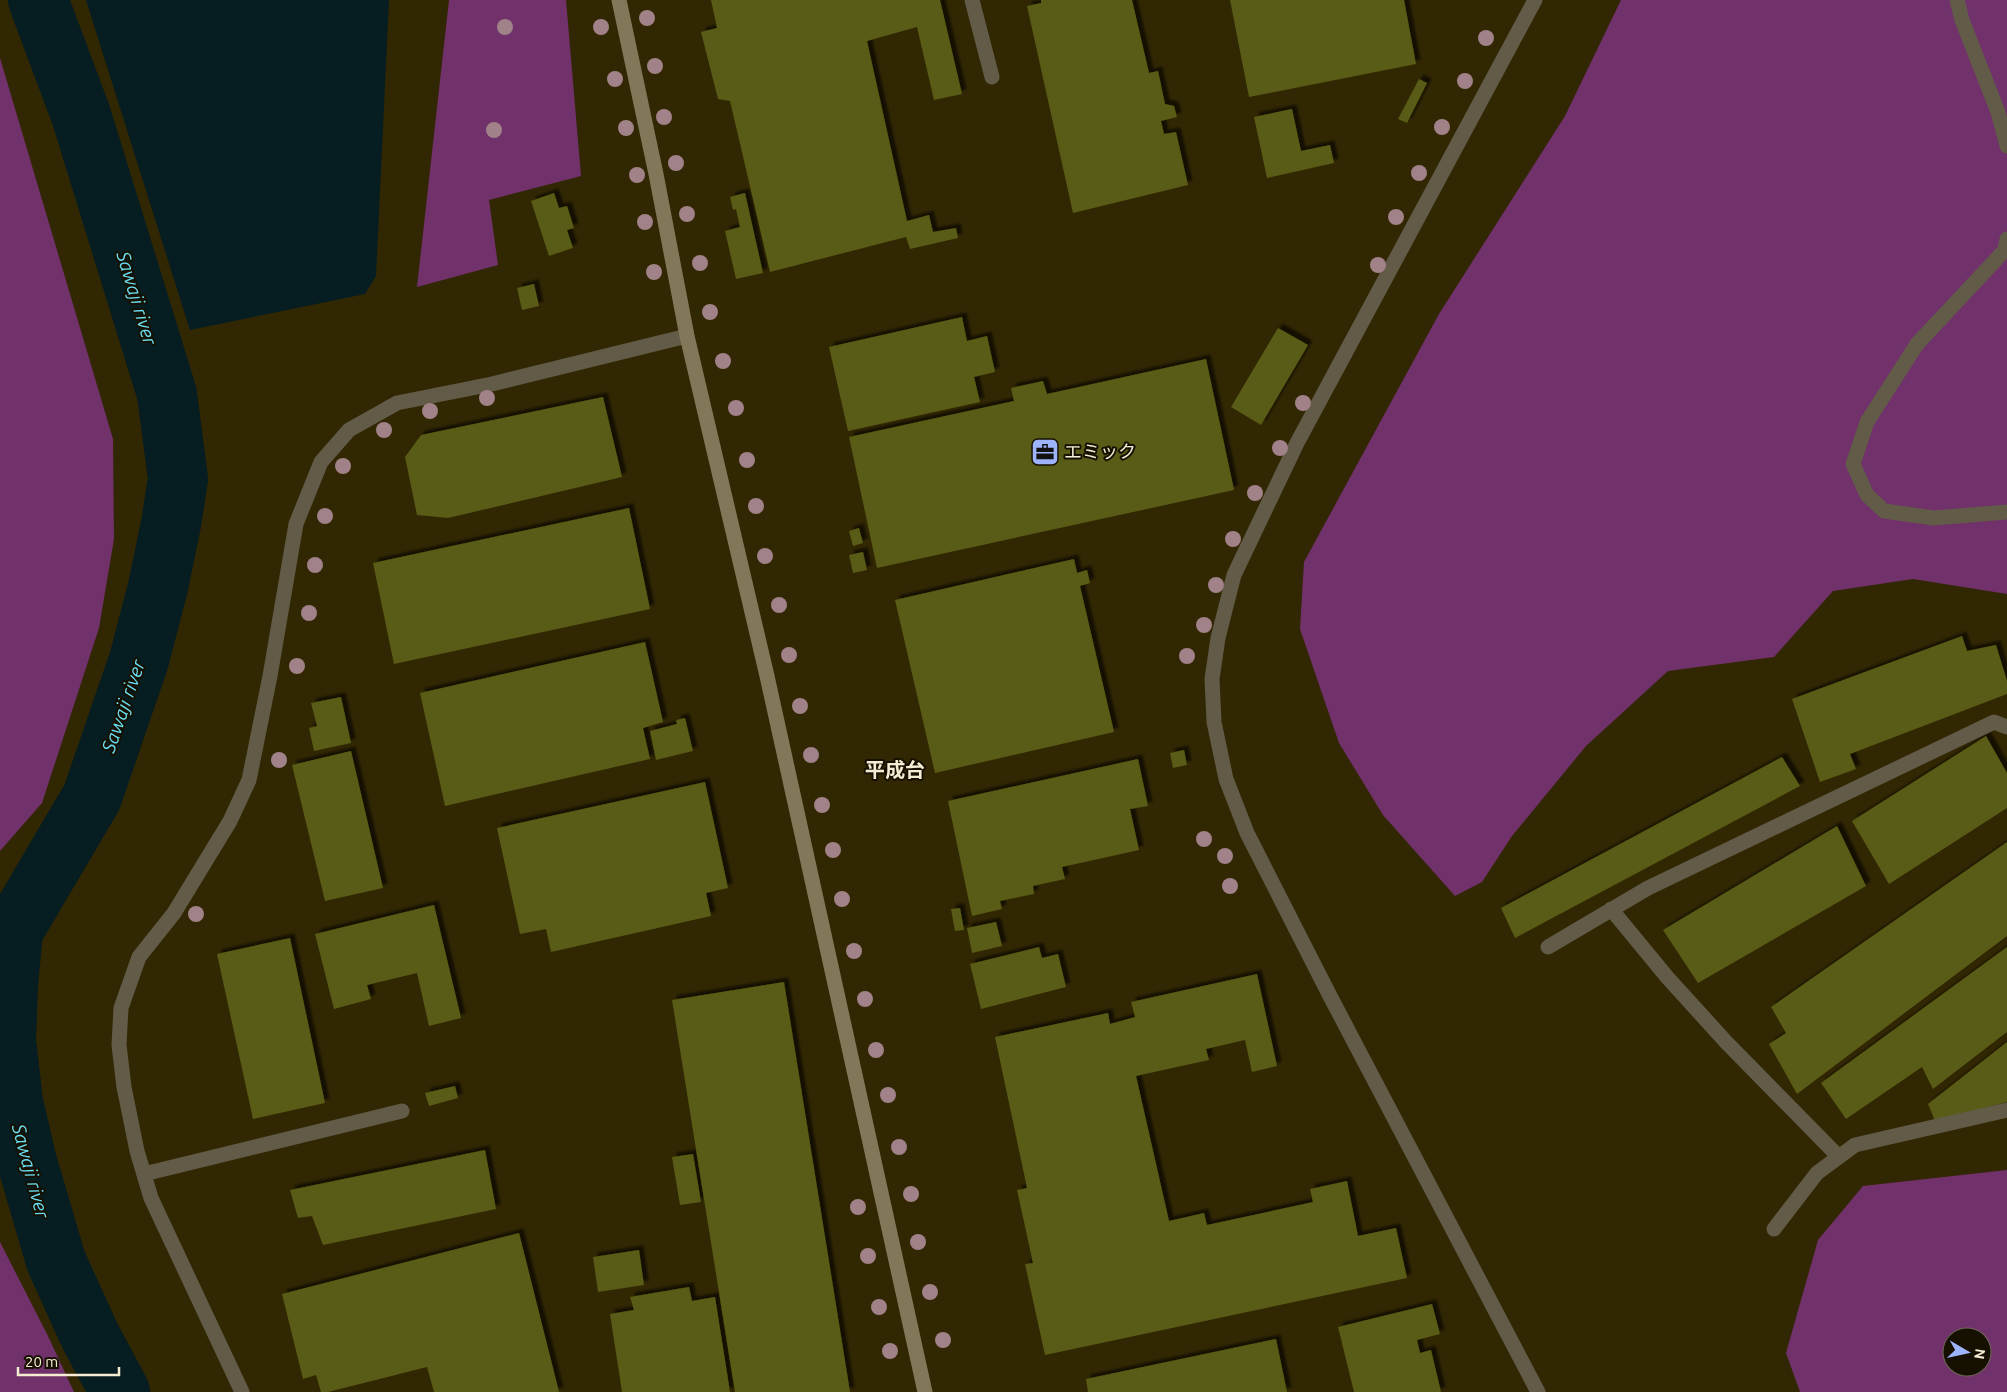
<svg xmlns="http://www.w3.org/2000/svg" width="2007" height="1392" font-family="Ubuntu,'Noto Sans JP',sans-serif">
	<style>
		.green { fill: #71316b; fill-rule: evenodd }
		.water { fill: #061d22 }
		.lines { fill: none; stroke-linecap: round; stroke-linejoin: round }
		.river { stroke: #061d22; stroke-width: 60 }
		.building { fill: #595b13; filter: url(#shadow) }
		.lane { stroke: #625b48; stroke-width: 15 }
		.street { stroke: #625b48; stroke-width: 15 }
		.secondary { stroke: #827759; stroke-width: 15 }
		.tree { fill: #a08288 }
		.labels { text-anchor: middle; stroke-width: 4; stroke-linejoin: round; paint-order: stroke }
		.poi-label { font-size: 18px; fill: #f5ecd4; stroke: #161001; text-anchor: start }
		.water-label { font-size: 19px; font-style: italic; fill: #6adef3; stroke: #161001 }
		.quarter-label { font-size: 20px; font-weight: bold; fill: #f5ecd4; stroke: #161001 }
	</style>
	<defs>
		<filter id="shadow"><feDropShadow dx="4.5" dy="-4.5" stdDeviation="1" flood-color="#0009"/></filter>
	</defs>
	<rect width="100%" height="100%" fill="#322703"/>
	<path class="green" d="M449,0H566L581,176L489,200L498,265L417,287Z
		M1621,0H2007V594L1913,579L1833,591L1774,657L1668,671L1586,746L1512,836L1482,882L1455,896L1383,815L1339,743L1300,629L1304,562L1439,314L1565,116Z
		M0,58L113,439L114,539L99,628L42,803L0,851Z
		M2007,1170V1392H1800L1786,1353L1818,1240L1863,1186ZM1952,1337H1982V1367H1952Z
		M0,1242L48,1336L74,1392H0Z"/>
	<path class="water" d="M86,0H389L376,276L365,294L190,330Z"/>
	<g class="lines">
		<path class="river" d="M38,0L81,115L167,394L178,479L171,524L158,587L139,660L92,797L13,931L8,985L6,1040L13,1102L27,1162L56,1261L90,1336L120,1392"/>
	</g>
	<path class="building" d="M711,0H940L962,94L934,100L917,27L867,41L907,221L929,215L933,232L956,228L958,238L910,249L906,237L770,272L730,101L718,99L701,32L717,28Z
		M1041,0H1132L1149,73L1158,71L1165,104L1174,106L1177,117L1161,121L1164,134L1176,132L1188,185L1073,213L1027,6L1041,3Z
		M1230,0H1404L1416,64L1249,97Z
		M1419,79L1427,83L1407,123L1398,119Z
		M1292,109L1301,151L1330,145L1334,163L1267,178L1254,117Z
		M554,193L559,208L567,206L574,228L567,230L573,248L549,256L531,201Z
		M745,193L763,273L736,279L725,231L740,227L736,209L733,210L730,197Z
		M534,284L539,306L522,310L517,288Z
		M962,317L967,341L987,336L995,372L974,377L980,402L848,431L829,347Z
		M1278,328L1308,345L1261,425L1231,407Z
		M1206,359L1234,490L877,568L849,437L1014,401L1011,388L1043,381L1047,394Z
		M603,397L622,477L448,518L417,515L405,457L421,435Z
		M629,508L650,609L394,664L373,563Z
		M859,528L863,543L853,546L849,531Z
		M863,552L867,570L853,573L849,555Z
		M1074,559L1077,573L1087,570L1090,583L1080,586L1114,732L935,773L895,600Z
		M1962,636L1967,651L1996,645L2007,681V694L1850,754L1856,769L1820,782L1792,699Z
		M645,642L663,722L643,728L650,759L445,806L420,693Z
		M341,697L351,743L314,751L309,728L317,726L311,703Z
		M685,718L693,751L656,760L650,731L677,724L676,720Z
		M1986,736L2007,773V808L1889,884L1852,821Z
		M1184,750L1187,765L1173,768L1170,753Z
		M351,751L383,888L325,901L292,765Z
		M1782,757L1800,786L1515,938L1501,908Z
		M1138,759L1148,806L1130,809L1139,850L1062,867L1065,879L1033,886L1034,894L1000,901L1002,909L972,916L948,801Z
		M705,782L728,888L706,893L711,916L551,952L546,929L520,934L497,828Z
		M1837,826L1866,886L1698,983L1663,930Z
		M2007,842V936L1797,1094L1769,1044L1786,1033L1771,1007Z
		M434,905L461,1018L429,1026L417,973L367,985L371,999L334,1009L315,934Z
		M960,908L964,930L955,931L951,909Z
		M996,922L1002,946L972,953L967,928Z
		M290,938L325,1103L253,1119L217,954Z
		M1039,947L1042,958L1058,954L1066,987L981,1009L970,964Z
		M2007,947V1032L1933,1089L1922,1067L1846,1119L1821,1083Z
		M1257,974L1277,1066L1252,1072L1245,1040L1206,1049L1209,1060L1136,1076L1169,1221L1204,1213L1207,1225L1313,1202L1310,1189L1347,1181L1358,1236L1396,1228L1407,1278L1045,1355L1025,1264L1033,1263L1017,1190L1027,1188L995,1037L1108,1013L1110,1024L1135,1017L1131,1002Z
		M784,982L850,1392H735L672,1000Z
		M2007,1042V1102L1935,1121L1928,1104Z
		M455,1086L458,1098L429,1106L425,1093Z
		M485,1150L496,1209L323,1245L312,1216L298,1218L290,1190Z
		M693,1154L701,1202L680,1205L672,1157Z
		M519,1233L559,1392H434L427,1367L328,1392H321L316,1375L303,1379L282,1294Z
		M639,1250L644,1285L598,1292L593,1257Z
		M689,1287L692,1301L715,1297L730,1392H622L610,1314L634,1310L630,1297Z
		M1432,1304L1440,1334L1417,1340L1420,1353L1431,1350L1441,1392H1354L1338,1327Z
		M1276,1339L1287,1392H1088L1086,1379Z"/>
	<g class="lines">
		<path class="lane" d="M972,0L992,77
			M1611,909L1667,977L1726,1042L1839,1157
			M1548,947L1648,888L1994,722L2007,727
			M1774,1229L1817,1173L1855,1145L2007,1110"/>
		<path class="street" d="M1535,0L1297,443L1234,575L1218,638L1212,679L1214,722L1226,779L1247,833L1330,996L1538,1392
			M1957,0L1962,20L1998,112L2007,146
			M2007,239L2005,250L1917,344L1867,422L1853,464L1867,495L1884,511L1934,518L2007,512
			M144,1174L402,1111
			M242,1392L151,1198L137,1151L124,1087L119,1045L121,1008L139,957L174,913L230,821L249,780L270,676L296,524L321,462L349,430L397,403L492,384L687,336"/>
		<path class="secondary" d="M619,0L656,174L687,336L767,676L925,1392"/>
	</g>
	<g class="tree">
		<circle cx="647" cy="18" r="8"/>
		<circle cx="505" cy="27" r="8"/>
		<circle cx="601" cy="27" r="8"/>
		<circle cx="1486" cy="38" r="8"/>
		<circle cx="655" cy="66" r="8"/>
		<circle cx="615" cy="79" r="8"/>
		<circle cx="1465" cy="81" r="8"/>
		<circle cx="664" cy="117" r="8"/>
		<circle cx="1442" cy="127" r="8"/>
		<circle cx="626" cy="128" r="8"/>
		<circle cx="494" cy="130" r="8"/>
		<circle cx="676" cy="163" r="8"/>
		<circle cx="1419" cy="173" r="8"/>
		<circle cx="637" cy="175" r="8"/>
		<circle cx="687" cy="214" r="8"/>
		<circle cx="1396" cy="217" r="8"/>
		<circle cx="645" cy="222" r="8"/>
		<circle cx="700" cy="263" r="8"/>
		<circle cx="1378" cy="265" r="8"/>
		<circle cx="654" cy="272" r="8"/>
		<circle cx="710" cy="312" r="8"/>
		<circle cx="723" cy="361" r="8"/>
		<circle cx="487" cy="398" r="8"/>
		<circle cx="1303" cy="403" r="8"/>
		<circle cx="736" cy="408" r="8"/>
		<circle cx="430" cy="411" r="8"/>
		<circle cx="384" cy="430" r="8"/>
		<circle cx="1280" cy="448" r="8"/>
		<circle cx="747" cy="460" r="8"/>
		<circle cx="343" cy="466" r="8"/>
		<circle cx="1255" cy="493" r="8"/>
		<circle cx="756" cy="506" r="8"/>
		<circle cx="325" cy="516" r="8"/>
		<circle cx="1233" cy="539" r="8"/>
		<circle cx="765" cy="556" r="8"/>
		<circle cx="315" cy="565" r="8"/>
		<circle cx="1216" cy="585" r="8"/>
		<circle cx="779" cy="605" r="8"/>
		<circle cx="309" cy="613" r="8"/>
		<circle cx="1204" cy="625" r="8"/>
		<circle cx="789" cy="655" r="8"/>
		<circle cx="1187" cy="656" r="8"/>
		<circle cx="297" cy="666" r="8"/>
		<circle cx="800" cy="706" r="8"/>
		<circle cx="811" cy="755" r="8"/>
		<circle cx="279" cy="760" r="8"/>
		<circle cx="822" cy="805" r="8"/>
		<circle cx="1204" cy="839" r="8"/>
		<circle cx="833" cy="850" r="8"/>
		<circle cx="1225" cy="856" r="8"/>
		<circle cx="1230" cy="886" r="8"/>
		<circle cx="842" cy="899" r="8"/>
		<circle cx="196" cy="914" r="8"/>
		<circle cx="854" cy="951" r="8"/>
		<circle cx="865" cy="999" r="8"/>
		<circle cx="876" cy="1050" r="8"/>
		<circle cx="888" cy="1095" r="8"/>
		<circle cx="899" cy="1147" r="8"/>
		<circle cx="911" cy="1194" r="8"/>
		<circle cx="858" cy="1207" r="8"/>
		<circle cx="918" cy="1242" r="8"/>
		<circle cx="868" cy="1256" r="8"/>
		<circle cx="930" cy="1292" r="8"/>
		<circle cx="879" cy="1307" r="8"/>
		<circle cx="943" cy="1340" r="8"/>
		<circle cx="890" cy="1351" r="8"/>
	</g>
	<defs>
		<g id="office-square" transform="scale(1.4375)"><rect x="-9" y="-9" width="18" height="18" rx="4" fill="#9db4fd" stroke="#161001"/><path d="M-6-3h4V-5.5h4V-3h4V5H-6ZM-1-4.5V-3h2v-1.5ZM-6 0V1H6V0Z" fill="#111"/></g>
	</defs>
	<g fill-rule="evenodd">
		<use href="#office-square" x="1045" y="452"/>
	</g>
	<g class="labels">
		<g class="poi-label">
			<text x="1064" y="458">エミック</text>
		</g>
		<g class="water-label">
			<text transform="translate(137 298) rotate(73)" y="7">Sawaji river</text>
			<text transform="translate(123 706) rotate(-71)" y="7">Sawaji river</text>
			<text transform="translate(31 1171) rotate(75)" y="7">Sawaji river</text>
		</g>
		<g class="quarter-label">
			<text x="895" y="777">平成台</text>
		</g>
	</g>
	<g transform="translate(1967 1352) rotate(99)"><circle r="24" fill="#161001" stroke="#6f6855"/>
	<path d="M0-4L9 19L0 12L-9 19Z" fill="#9db4fd"/>
	<text y="-8" font-size="14" font-weight="bold" text-anchor="middle" fill="#f5ecd4">N</text>
	</g>
	<path d="M18 1367v8h101v-8" fill="none" stroke="#f5ecd4" stroke-width="2.5"/>
	<text x="25" y="1367" font-size="15" fill="#f5ecd4" stroke="#161001" stroke-width="4" paint-order="stroke">20 m</text>
</svg>
